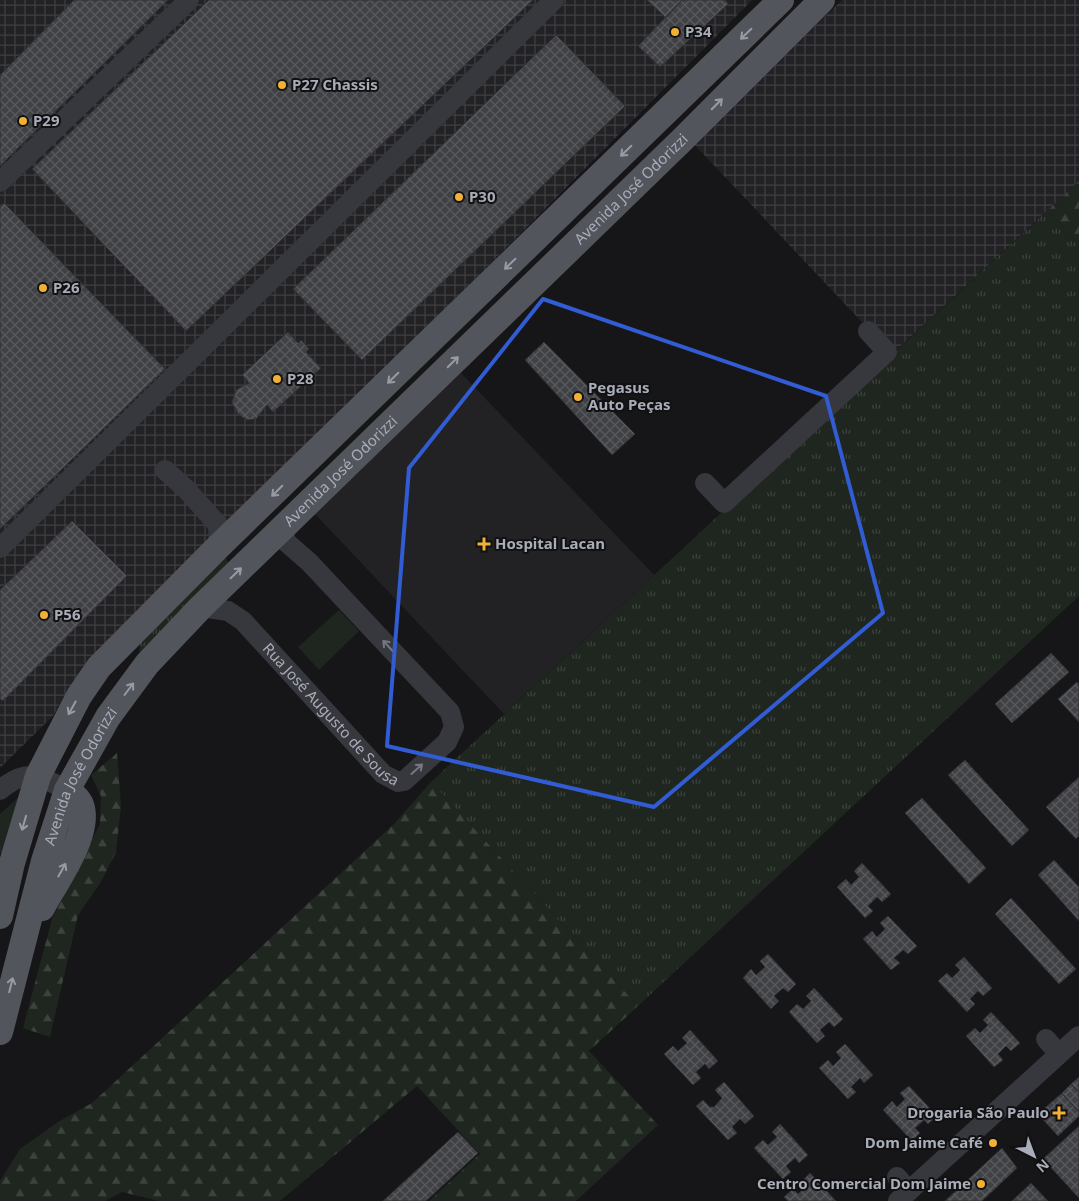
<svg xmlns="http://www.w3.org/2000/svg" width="1079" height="1201" font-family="'Noto Sans',sans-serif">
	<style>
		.built { fill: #222225 }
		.industrial { fill: url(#industrial-grid) }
		.grass { fill: url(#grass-tufts) }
		.forest { fill: url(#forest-firs) }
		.garden { fill: #1e261f }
		.building { fill: url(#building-cross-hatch); stroke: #303034 }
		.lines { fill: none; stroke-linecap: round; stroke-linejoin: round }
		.minor { stroke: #37383d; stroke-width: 20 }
		.major { stroke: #53555c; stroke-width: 26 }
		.oneway { stroke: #979ba6 }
		.oneway2 { stroke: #757881 }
		.marked { fill: none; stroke: #325cd3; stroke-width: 4; stroke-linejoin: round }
		.poi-dot { fill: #f2b134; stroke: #111113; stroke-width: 2 }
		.labels { text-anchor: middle; stroke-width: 4; stroke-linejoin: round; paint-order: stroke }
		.poi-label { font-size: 15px; font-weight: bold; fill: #a8adb8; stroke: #111113; text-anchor: start }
		.street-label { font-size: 15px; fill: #a8adb8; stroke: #111113 }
	</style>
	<defs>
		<pattern id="industrial-grid" width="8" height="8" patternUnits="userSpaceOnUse" patternTransform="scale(1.25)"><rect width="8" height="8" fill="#222225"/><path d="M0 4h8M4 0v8" fill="none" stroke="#3f3f43"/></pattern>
		<pattern id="grass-tufts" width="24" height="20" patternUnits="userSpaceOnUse" patternTransform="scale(1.25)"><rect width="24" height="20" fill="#1e261f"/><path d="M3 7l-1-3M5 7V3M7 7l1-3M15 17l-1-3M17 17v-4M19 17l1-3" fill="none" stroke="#3c433d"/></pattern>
		<pattern id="forest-firs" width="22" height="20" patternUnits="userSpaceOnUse" patternTransform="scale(1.25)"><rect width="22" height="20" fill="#1e261f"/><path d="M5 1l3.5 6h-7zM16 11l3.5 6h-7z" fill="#3c433d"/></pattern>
		<pattern id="building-cross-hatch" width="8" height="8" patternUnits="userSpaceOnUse" patternTransform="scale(1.25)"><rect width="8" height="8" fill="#404145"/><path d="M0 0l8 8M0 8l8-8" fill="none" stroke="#595a5e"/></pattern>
	</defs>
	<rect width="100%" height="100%" fill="#161618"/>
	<path class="built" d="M461,373L654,575L504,714L315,514Z"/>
	<path class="industrial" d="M0,0H752L68,690L53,716L0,768Z
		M842,0H1079V181L892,354L692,142Z"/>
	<path class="grass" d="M1048,210L1079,244V596L638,1006L431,782Z
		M223,555L229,563L139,655L141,632Z"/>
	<path class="forest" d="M1079,181V244L1048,210Z
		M117,753L121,806L116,852L101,882L78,915L50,1037L23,1028L52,919L100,824L101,796L91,775Z
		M431,782L638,1006L589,1051L658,1125L576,1201H429L480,1154L417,1086L280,1201H159L122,1192L105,1201H0V1181L20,1149L58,1122L92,1103L394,824Z"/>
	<path class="garden" d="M339,610L359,631L319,670L298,647Z
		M20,796L2,853H0V814Z"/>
	<path class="building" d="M74,0H168L0,166V75Z
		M209,0H533L186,331L32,169Z
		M647,0H682L666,18Z
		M682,0H725L728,4L660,67L638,46Z
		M556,35L625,106L362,360L293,289Z
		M4,203L165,369L0,529V207Z
		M288,332L298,343L301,340L309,349L306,352L321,368L273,412L267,405L256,419L247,420L238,414L232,402L236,390L249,383L242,375Z
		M544,342L635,434L612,455L525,360Z
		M72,521L127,576L3,701L0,699V590Z
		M1051,653L1069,672L1012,723L995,704Z
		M1077,682L1079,685V722L1058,699Z
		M965,760L1029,830L1012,846L948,775Z
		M1079,777V836L1076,839L1046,807Z
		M922,798L986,868L969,884L905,813Z
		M1054,860L1079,887V921L1038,875Z
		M862,863L891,894L882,902L877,897L868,906L873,911L865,918L837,887L846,879L851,885L859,877L854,871Z
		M1011,898L1076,969L1059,984L995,914Z
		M888,916L917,946L908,954L903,950L894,958L900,963L891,970L863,939L872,931L877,937L885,929L880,923Z
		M768,954L796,984L788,992L783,988L774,996L779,1001L771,1009L743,978L751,969L756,975L765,967L760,961Z
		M964,957L992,988L983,996L978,991L970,999L975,1004L967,1012L938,981L947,973L952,978L960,970L955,965Z
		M814,988L843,1019L834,1027L829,1022L820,1030L825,1036L817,1043L789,1012L797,1004L803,1009L811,1001L806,996Z
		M991,1012L1020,1043L1011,1051L1006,1046L998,1054L1003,1060L994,1067L966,1036L975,1028L980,1033L988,1025L983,1020Z
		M690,1030L718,1061L709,1069L705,1064L696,1072L701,1078L693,1085L664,1054L673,1046L678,1051L687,1043L682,1038Z
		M845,1044L873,1075L864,1083L860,1078L851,1087L856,1092L848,1099L819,1068L828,1060L833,1066L841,1058L836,1052Z
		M1079,1077V1093L1071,1084Z
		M724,1082L754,1116L745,1124L740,1119L732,1127L737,1133L728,1140L696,1106L703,1100L710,1107H714L722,1098L715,1090Z
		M1071,1084L1079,1093V1112L1062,1093Z
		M909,1086L937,1116L928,1124L924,1120L915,1128L920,1133L912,1141L883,1110L892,1101L897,1107L905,1099L900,1093Z
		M1062,1093L1079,1112V1116L1058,1136L1038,1114Z
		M780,1124L808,1155L799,1163L795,1158L786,1166L791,1172L783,1179L754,1148L763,1140L768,1145L777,1137L772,1132Z
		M1079,1126V1198L1043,1159Z
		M458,1132L478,1153L426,1201H383Z
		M1002,1148L1017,1168L982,1201H945Z
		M810,1173L836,1201H788L784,1197L793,1189L798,1194L807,1186L802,1181Z
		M1031,1183L1048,1201H1012Z"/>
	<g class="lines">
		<g class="minor">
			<path d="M0,182L189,0"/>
			<path d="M165,470L186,489L218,525L219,546"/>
			<path d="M705,483L724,503L887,352L868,331"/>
			<path d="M0,548L554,0"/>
			<path id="s1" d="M201,607L228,611L243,621L383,774L398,782L404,781L447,742L454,727L450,712L309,562L286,542L283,528"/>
			<path d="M0,790C27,767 39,776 67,790"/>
			<path d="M1046,1039L1058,1053"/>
			<path d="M897,1177L909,1191"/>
			<path d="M898,1201L1079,1036"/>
		</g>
		<g class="major">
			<path d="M42,908C55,883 89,837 82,808C80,800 74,795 67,790"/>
			<path d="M0,916L12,863L38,776L79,696L99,667L219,546L781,0"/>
			<path id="s2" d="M0,1032L44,861L67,790L108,717L119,702L147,664L201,607L683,139L822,0"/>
		</g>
	</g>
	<defs><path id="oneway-shaft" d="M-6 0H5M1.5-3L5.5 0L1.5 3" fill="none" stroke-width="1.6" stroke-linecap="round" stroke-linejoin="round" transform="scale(1.25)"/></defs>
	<g class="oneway">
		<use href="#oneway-shaft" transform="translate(746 34) rotate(136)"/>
		<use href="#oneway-shaft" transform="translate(717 104) rotate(-45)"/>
		<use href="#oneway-shaft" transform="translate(626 151) rotate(136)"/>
		<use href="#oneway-shaft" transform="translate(510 264) rotate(136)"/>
		<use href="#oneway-shaft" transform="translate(453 362) rotate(-45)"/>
		<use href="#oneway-shaft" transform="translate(393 378) rotate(136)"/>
		<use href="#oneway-shaft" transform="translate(277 491) rotate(135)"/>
		<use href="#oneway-shaft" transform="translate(236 573) rotate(-44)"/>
		<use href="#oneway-shaft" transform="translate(129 689) rotate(-53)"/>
		<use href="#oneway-shaft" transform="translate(72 708) rotate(119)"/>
		<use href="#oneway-shaft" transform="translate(24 823) rotate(106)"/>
		<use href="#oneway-shaft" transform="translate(62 870) rotate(-61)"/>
		<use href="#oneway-shaft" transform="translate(11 985) rotate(-76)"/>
	</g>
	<g class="oneway2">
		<use href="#oneway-shaft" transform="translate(388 646) rotate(-133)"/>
		<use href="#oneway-shaft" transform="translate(417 769) rotate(-42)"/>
	</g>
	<path class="marked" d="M543,299L826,396L883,613L654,807L387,746L409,468Z"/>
	<g class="poi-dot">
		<circle cx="675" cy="32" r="5"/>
		<circle cx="282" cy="85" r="5"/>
		<circle cx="23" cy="121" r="5"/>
		<circle cx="459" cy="197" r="5"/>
		<circle cx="43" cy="288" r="5"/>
		<circle cx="277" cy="379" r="5"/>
		<circle cx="578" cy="397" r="5"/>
		<path d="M481.5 536.5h5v5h5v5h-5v5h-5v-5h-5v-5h5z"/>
		<circle cx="44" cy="615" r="5"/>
		<path d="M1056.5 1105.5h5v5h5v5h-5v5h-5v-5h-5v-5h5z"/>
		<circle cx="993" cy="1143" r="5"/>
		<circle cx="981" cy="1184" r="5"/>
	</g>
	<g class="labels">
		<g class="poi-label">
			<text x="685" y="37">P34</text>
			<text x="292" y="90">P27 Chassis</text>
			<text x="33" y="126">P29</text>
			<text x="469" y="202">P30</text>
			<text x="53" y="293">P26</text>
			<text x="287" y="384">P28</text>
			<text x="588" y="393">Pegasus<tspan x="588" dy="17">Auto Peças</tspan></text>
			<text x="495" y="549">Hospital Lacan</text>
			<text x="54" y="620">P56</text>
			<text x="1049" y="1118" text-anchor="end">Drogaria São Paulo</text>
			<text x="983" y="1148" text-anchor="end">Dom Jaime Café</text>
			<text x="971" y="1189" text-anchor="end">Centro Comercial Dom Jaime</text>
		</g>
		<g class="street-label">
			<text dy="5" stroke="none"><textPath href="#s2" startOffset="1079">Avenida José Odorizzi</textPath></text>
			<text dy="5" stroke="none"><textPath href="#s2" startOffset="674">Avenida José Odorizzi</textPath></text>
			<text dy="5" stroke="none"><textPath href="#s1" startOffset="174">Rua José Augusto de Sousa</textPath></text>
			<text dy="5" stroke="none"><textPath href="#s2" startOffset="269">Avenida José Odorizzi</textPath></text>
		</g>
	</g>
	<g transform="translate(1034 1156) rotate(138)" stroke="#111113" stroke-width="4" paint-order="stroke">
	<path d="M0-4L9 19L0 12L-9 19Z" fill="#a8adb8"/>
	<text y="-8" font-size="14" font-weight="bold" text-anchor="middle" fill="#a8adb8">N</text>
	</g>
</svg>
